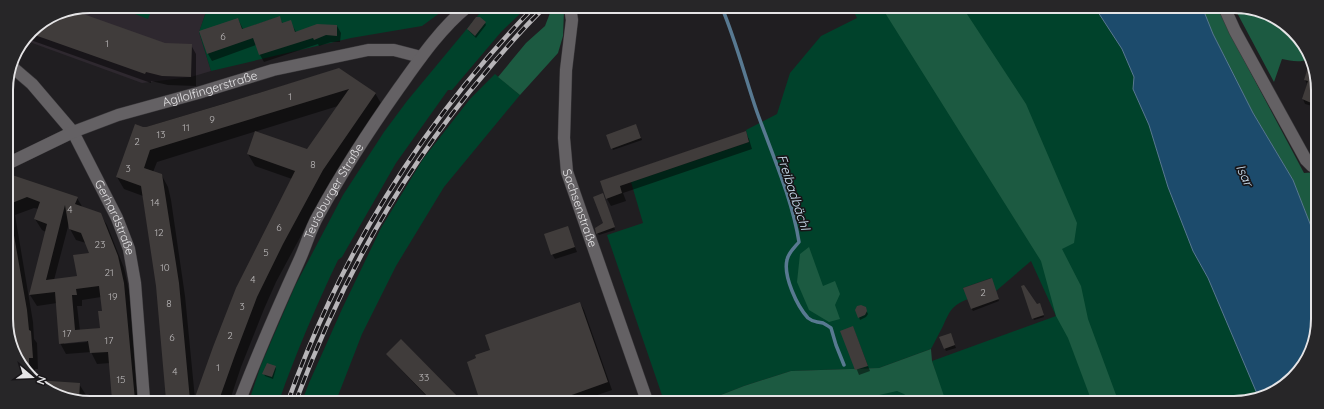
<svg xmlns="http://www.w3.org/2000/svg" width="1324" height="409" font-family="Quicksand,sans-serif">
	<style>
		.built { fill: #2e282f }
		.green { fill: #00422b }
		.forest { fill: #1c5a41 }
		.water { fill: #1c4b6c; stroke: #587991 }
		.shadow { fill: #0007; fill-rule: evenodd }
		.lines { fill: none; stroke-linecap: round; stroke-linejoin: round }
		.stream { stroke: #587991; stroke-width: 3.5 }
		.building { fill: #403c3b; fill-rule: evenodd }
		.street-casing { stroke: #3a383b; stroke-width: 13 }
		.street { stroke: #646164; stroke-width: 12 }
		.rail-casing { stroke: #b7b5b8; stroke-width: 4.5 }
		.rail { stroke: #171518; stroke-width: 3; stroke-dasharray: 9; stroke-linecap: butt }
		.labels { text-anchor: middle; stroke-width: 3.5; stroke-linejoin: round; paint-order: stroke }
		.number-label { font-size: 10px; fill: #bcbabb }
		.street-label { font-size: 12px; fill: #e5e4e6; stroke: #171518 }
		.water-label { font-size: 13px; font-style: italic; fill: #d1e5f6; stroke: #171518 }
		.rim { fill: none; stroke: #e5e4e6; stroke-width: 2 }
	</style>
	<rect width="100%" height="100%" fill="#201e21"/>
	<path class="built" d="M90,6H208L199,32L211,71L191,77L142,83L24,40L31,30L58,12Z"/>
	<path class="green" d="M114,6H153L148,19Z
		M208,6L448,7L422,26L351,38L211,71L199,32Z
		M485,7H527L501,32L452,90H448L396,163L342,257L338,260C316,306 296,353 279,401H249L261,365L295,286L343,195L384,132L407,101Z
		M852,8L1096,9L1122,49L1134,77L1133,89L1149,125L1168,187L1193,251L1208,278L1258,396L1240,403L744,402L935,370L932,361L1056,316L1031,261L996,291L991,278L963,288L968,299C951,306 950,311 943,326C939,334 935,341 931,349L879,368L791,371L744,386L703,402L664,401L607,235L643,223L631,182L749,142L746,130L777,114L790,73L821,36L857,18Z
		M495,74L520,95L444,187L396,266L362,334L336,401H302L309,383L342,309L381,228L423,159L470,99Z"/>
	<path class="forest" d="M555,7H563L564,11L563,36L558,53L520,95L498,77L526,43L545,26L550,13Z
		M882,8H963L1026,104L1077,223L1074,243L1062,249L1081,286L1088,319L1119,403L1092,402L1068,338L1056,316L1041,261Z
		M1203,9H1218L1236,45L1304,173L1316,172V239L1293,180L1253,113L1213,34Z
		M1235,9H1256L1297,34L1309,59C1300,63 1291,61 1282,59L1274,82Z
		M809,247L823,286L835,281L840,294L835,305L840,319L829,322L809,310L797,282L800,254Z
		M931,349L932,361L946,402H914L904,394L897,391L848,402H786L782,399L773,402H703L744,386L791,371L879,368Z"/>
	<path class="water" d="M1096,9H1203L1213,34L1253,113L1293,180L1316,239L1315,341L1285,386L1258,396L1208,278L1193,251L1168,187L1149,125L1133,89L1134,77L1122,49Z"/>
	<path class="shadow" d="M70,10L165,44L191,45L196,54V86L168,85L151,81V83L25,38L31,30L58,12Z
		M279,17L283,24L290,21L296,32L337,26L341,33L340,42H331L319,46L318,44L264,62L260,55L256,45L212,61L208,54L201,32L238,19L243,29Z
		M485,23L486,25L476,38L468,30Z
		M1311,62L1316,74V107L1305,104L1303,99L1307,84L1305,80Z
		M339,69L375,93L382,105L330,182L276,282L264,309L241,367L230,400H167L157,286L143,196L124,189L117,177L143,128ZM338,106L308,151L248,154L255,166L292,179L195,399L185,296L171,200L168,187L161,174L153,172L157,162Z
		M7,82L13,94L8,108H6Z
		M636,125L642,140L613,150L612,148Z
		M745,132L749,139L752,149L623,193L626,201L611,206L607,199L601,181Z
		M11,183L77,198L83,208L100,214L107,225L124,268L130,295L139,400H113L110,363L97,364L91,352L66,354L60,343L57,303L37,306L30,295L46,232L42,230L35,219L39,209L34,208L15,215L33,322L34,339L37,343L38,369H35V380L27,375L9,339V332H14L11,294L7,273V185ZM69,223L70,229L76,240L86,243L91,253L78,277L54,280ZM101,297L103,312L101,328L80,331L77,306H82V300ZM87,340V342L64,344V342Z
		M604,196L615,230L599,235L597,233L604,223Z
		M567,227L577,252L555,259L552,254Z
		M992,281L999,301L973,311L971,308Z
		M580,303L584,310L612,390L580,401H481L468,362L477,359Z
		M1036,305L1040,306L1044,317L1034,320L1033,318Z
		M866,310L868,314L866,317L860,320L859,317Z
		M853,327L870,371L859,375L842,332Z
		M951,336L956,348L946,351L940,338Z
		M401,340L461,401H431L391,359L388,354Z
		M275,367L276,369L273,379L265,376L264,374Z
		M37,381L79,384L86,395L85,400H68Z"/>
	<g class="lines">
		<path class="stream" d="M722,8C736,41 745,77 757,112C772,154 792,198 799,242C795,247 788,253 787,260C783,276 797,306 808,318C814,323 816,321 823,323C825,324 828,326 831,328L836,345L844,365"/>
	</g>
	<path class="building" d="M72,10L165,43L192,44L191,77L162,76L146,72L145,74L29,33L31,30L58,12Z
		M280,16L282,23L291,20L295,32L317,24L337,25V36L326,35L314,40L313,38L259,55L253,38L207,54L199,31L238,18L242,29Z
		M476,17H480L486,22L475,36L467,29Z
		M1310,61L1316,74V105L1302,99L1308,81L1304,80Z
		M339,68L376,93L323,170L283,244L257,297L235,355L219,400H194L213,347L236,288L295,171L247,154L255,131L307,149L349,89L150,150L144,168L162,174L164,187L179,283L190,400H166L156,286L141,186L116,177L135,124L143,127H146L223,104Z
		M636,124L641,138L611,149L606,135Z
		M746,131L749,142L620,186L622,193L606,199L600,181Z
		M12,175L78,197L75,204L101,213L118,256L124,283L135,400H112L108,352L90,353L88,341L59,344L55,292L29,295L47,224L34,219L40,202L27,197L7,205V184L10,182ZM65,205L69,229L81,233L89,253L73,255L77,276L46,280ZM99,286L102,311H98L100,328L75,330L72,295H77L76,289Z
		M603,193L615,227L596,234L595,228L603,223L593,197Z
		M12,224L27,310L29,330L31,331L33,358H29V376L27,375L8,335V331H13L10,294L7,279V225Z
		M568,226L575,247L551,255L544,234Z
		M992,278L999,299L971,309L963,288Z
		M1024,285L1037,304L1040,303L1044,315L1032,319L1021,286Z
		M580,302L608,382L555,401H480L467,362L476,358L475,355L490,350L485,335Z
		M861,305L866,307L867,311L865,315L858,318L855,310L857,306Z
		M853,326L868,366L855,370L840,331Z
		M951,333L955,345L944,349L939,337Z
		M401,339L462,401H432L386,354Z
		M267,363L276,366L272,377L262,374Z
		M35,380L80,383L79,400H68Z"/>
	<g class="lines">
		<g class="street-casing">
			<g id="street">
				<path id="s1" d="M570,7L572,20L566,70L564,138L567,172L647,401"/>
				<path d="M1225,9L1235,31L1306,160L1312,166L1316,167"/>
				<path id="s2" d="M11,66L32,84L73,132L117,218L129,249L135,283L144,400"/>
				<path id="s3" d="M7,164L73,132L118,115L198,93L273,70L368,50H394L421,57"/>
				<path id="s4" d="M240,400C258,353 278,307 299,261C306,246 310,230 318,216C342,172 370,129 399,88C419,60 440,29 467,7"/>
			</g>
		</g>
		<use href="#street" class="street"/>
		<g class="rail-casing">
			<path id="rail" d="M288,401C300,368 314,334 329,302C380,194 450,93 534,7
				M296,401C340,282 403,169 486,72C505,49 524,27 545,7"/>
		</g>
		<use href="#rail" class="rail"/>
	</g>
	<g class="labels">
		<g class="number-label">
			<text x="223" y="40">6</text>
			<text x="107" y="47">1</text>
			<text x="290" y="100">1</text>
			<text x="212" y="123">9</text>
			<text x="186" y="131">11</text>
			<text x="161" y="138">13</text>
			<text x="137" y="145">2</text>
			<text x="313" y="168">8</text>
			<text x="128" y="172">3</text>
			<text x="155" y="206">14</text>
			<text x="70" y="213">4</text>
			<text x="279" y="231">6</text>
			<text x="159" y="236">12</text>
			<text x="100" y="248">23</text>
			<text x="266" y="256">5</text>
			<text x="165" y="271">10</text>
			<text x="109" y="276">21</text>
			<text x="253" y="283">4</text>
			<text x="983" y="296">2</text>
			<text x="113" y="300">19</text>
			<text x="169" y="307">8</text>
			<text x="242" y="310">3</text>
			<text x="67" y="337">17</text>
			<text x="230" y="339">2</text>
			<text x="172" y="341">6</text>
			<text x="109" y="344">17</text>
			<text x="218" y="371">1</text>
			<text x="175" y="375">4</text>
			<text x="424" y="381">33</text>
			<text x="121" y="383">15</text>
		</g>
		<g class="street-label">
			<text dy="4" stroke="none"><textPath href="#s3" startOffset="217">Agilolfingerstraße</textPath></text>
			<text dy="4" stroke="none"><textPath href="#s4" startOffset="229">Teutoburger Straße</textPath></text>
			<text dy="4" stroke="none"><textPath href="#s1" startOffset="204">Sachsenstraße</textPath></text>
			<text dy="4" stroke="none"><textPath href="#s2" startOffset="186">Gerhardstraße</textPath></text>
		</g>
		<g class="water-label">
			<text transform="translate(1245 175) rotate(65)" y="5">Isar</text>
			<text transform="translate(794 192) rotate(72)" y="5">Freibadbächl</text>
		</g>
	</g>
	<path d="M0 0H1324V409H0ZM90 13H1234A77 77 0 0 1 1311 90V319A77 77 0 0 1 1234 396H90A77 77 0 0 1 13 319V90A77 77 0 0 1 90 13Z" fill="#272628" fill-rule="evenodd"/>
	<path class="rim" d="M90 13H1234A77 77 0 0 1 1311 90V319A77 77 0 0 1 1234 396H90A77 77 0 0 1 13 319V90A77 77 0 0 1 90 13Z"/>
	<g transform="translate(32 377) rotate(109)" stroke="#171518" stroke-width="3" paint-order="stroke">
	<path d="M0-3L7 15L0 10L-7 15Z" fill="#e5e4e6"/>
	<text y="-6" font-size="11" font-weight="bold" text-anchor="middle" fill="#e5e4e6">N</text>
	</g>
</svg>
